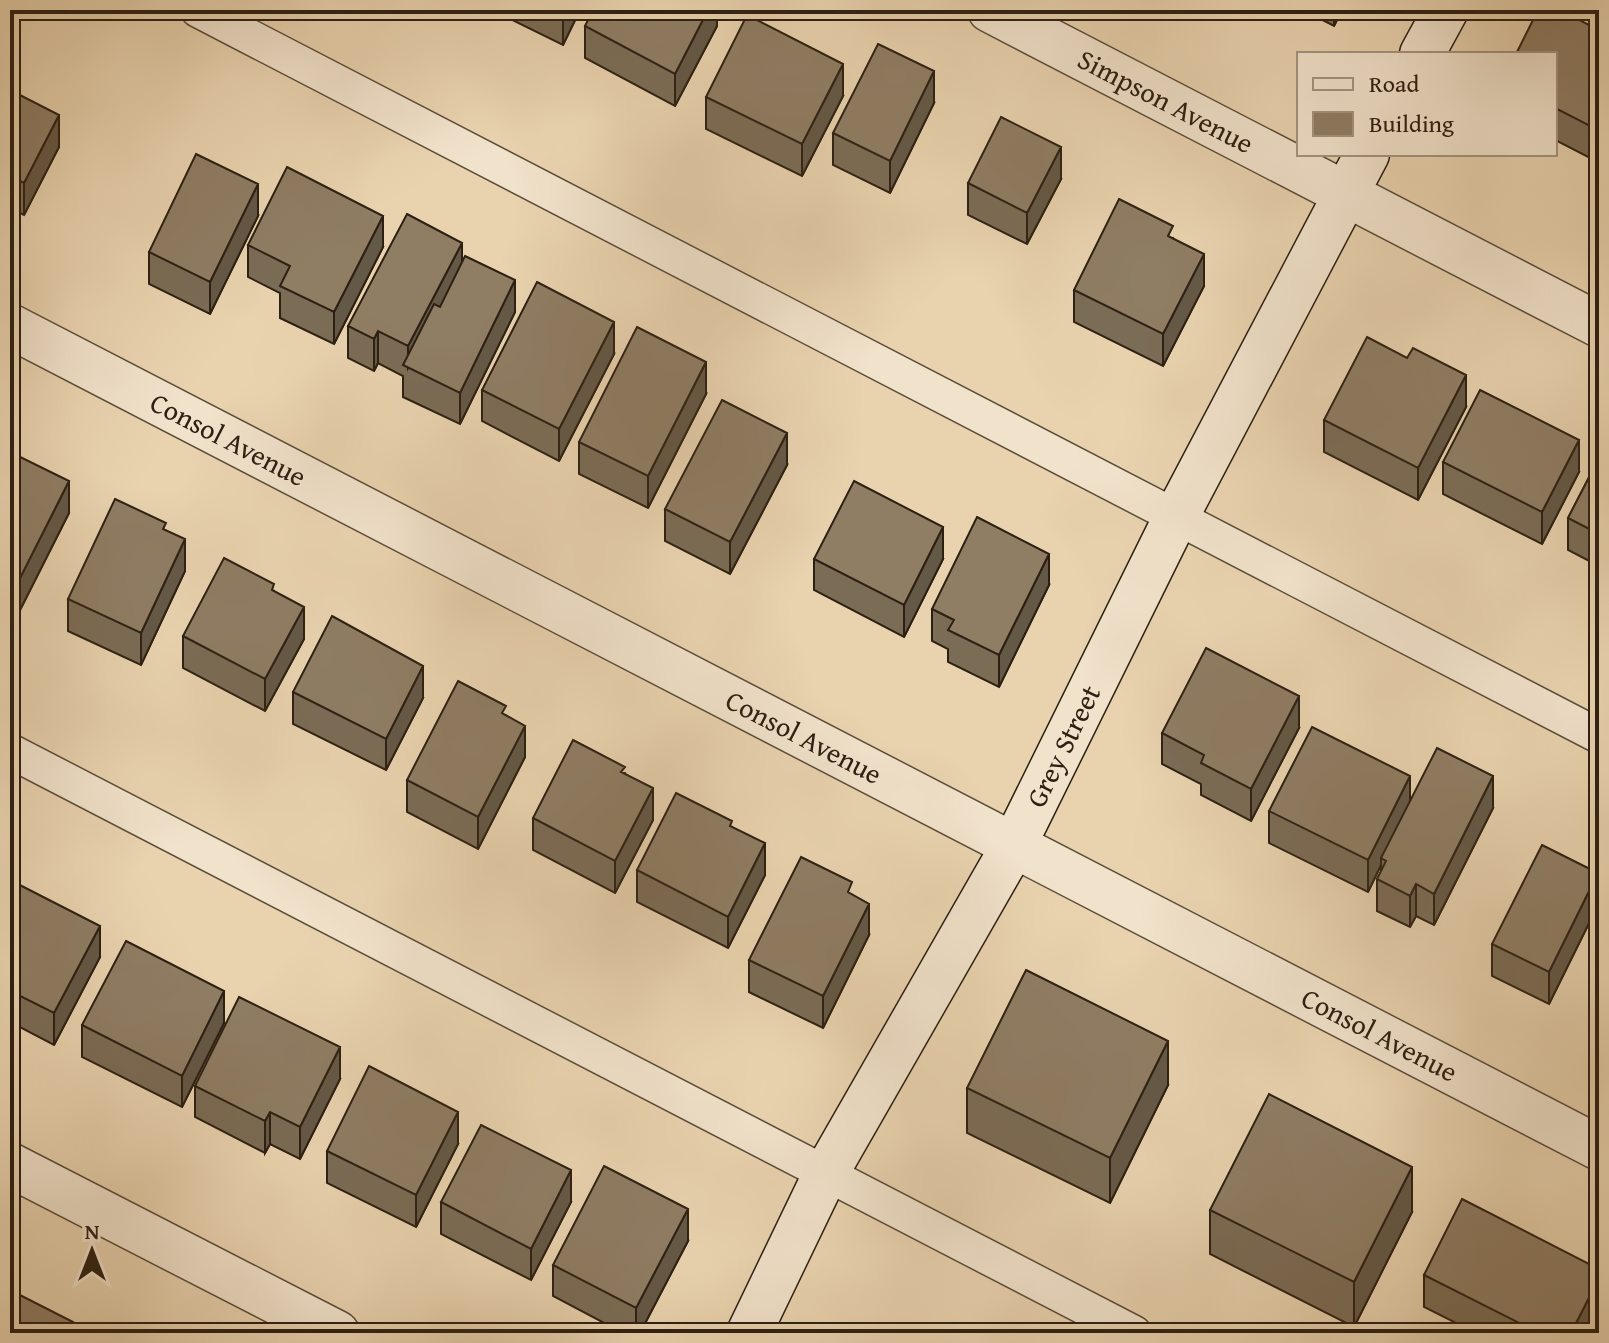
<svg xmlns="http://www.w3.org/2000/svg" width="1609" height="1343" font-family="'Gentium Book Plus',serif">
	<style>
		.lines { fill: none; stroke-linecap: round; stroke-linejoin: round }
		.lane-casing { stroke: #5c4d3a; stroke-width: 37 }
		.street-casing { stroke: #5c4d3a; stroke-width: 47 }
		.secondary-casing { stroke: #2d2013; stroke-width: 47 }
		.lane { stroke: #f1e2cb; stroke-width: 34 }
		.street { stroke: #f1e2cb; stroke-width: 44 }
		.secondary { stroke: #f1e2cb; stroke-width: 44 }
		.wall { fill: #7b6c56; stroke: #2d2013; stroke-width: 2 }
		.shaded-wall { fill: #645846; stroke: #2d2013; stroke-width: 2 }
		.building { fill: #8f7d64; stroke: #2d2013; stroke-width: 2 }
		.labels { text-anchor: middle; stroke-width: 7; stroke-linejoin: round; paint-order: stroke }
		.street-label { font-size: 28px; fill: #2d2013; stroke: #f1e2cb }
	</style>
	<rect width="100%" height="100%" fill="#e9d3af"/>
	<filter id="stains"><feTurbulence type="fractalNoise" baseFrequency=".0025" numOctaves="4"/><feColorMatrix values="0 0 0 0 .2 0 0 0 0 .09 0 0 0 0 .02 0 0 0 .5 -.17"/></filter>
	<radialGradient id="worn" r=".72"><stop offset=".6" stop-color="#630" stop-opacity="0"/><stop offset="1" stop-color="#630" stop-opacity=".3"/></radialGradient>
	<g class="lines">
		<g class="lane-casing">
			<path id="lane" d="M198,10L1599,736
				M10,751L1134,1333"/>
		</g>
		<g class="street-casing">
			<g id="street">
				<path id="s1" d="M990,10L1599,325"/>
				<path id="s2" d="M10,326L1599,1148"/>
				<path d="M10,1165L337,1333"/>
			</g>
		</g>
		<g class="secondary-casing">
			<g id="secondary">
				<path d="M1422,54L1446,10"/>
				<path id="s3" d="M749,1333L825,1175L1014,845L1175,519L1367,154"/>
			</g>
		</g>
		<use href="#lane" class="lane"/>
		<use href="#street" class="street"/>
		<use href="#secondary" class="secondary"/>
	</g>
	<path class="wall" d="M492,10H580L563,45Z
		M717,10V26L675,106L585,58V26Z
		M1303,10H1342L1334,26Z
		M1599,30L1592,159L1555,140V54Z
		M10,90L59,147L24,215L10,208Z
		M843,96L802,176L706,129V97Z
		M934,103L890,193L833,165V133Z
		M1061,179L1027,244L968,215V183Z
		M258,216L210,314L149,284V252Z
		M1173,238L1204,286L1163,366L1074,322V290Z
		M248,245L383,247L334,344L280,318V293L248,277Z
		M462,261L515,312L460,424L403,397V376L378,363L374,371L348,358V326Z
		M614,354L559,461L482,421V390Z
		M706,394L648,508L579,474V442Z
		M1466,407L1418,500L1324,452V420Z
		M10,452L69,513L17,616L10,612Z
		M1599,458V566L1568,550V518Z
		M1443,462L1579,472L1542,544L1443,494Z
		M787,465L730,574L665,541V509Z
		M166,531L185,571L141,665L68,631V599Z
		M814,559H943L904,637L814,590Z
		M1049,585L999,687L948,662V649L932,641V609Z
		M274,591L304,639L265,711L183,668V636Z
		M293,692L423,698L386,770L293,724Z
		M506,716L525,757L478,849L407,812V780Z
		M1299,728L1251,821L1201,795V784L1162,764V733Z
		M625,773L653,820L615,893L533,850V818Z
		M1410,800L1493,808L1434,925L1416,916L1410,927L1377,911V879L1381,872V865L1368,892L1269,843V811Z
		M732,827L765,875L728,948L637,902V870Z
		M10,880L100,957L54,1045L10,1022Z
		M1598,905L1549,1004L1492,976V944Z
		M869,935L823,1028L749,992V960Z
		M224,1023L182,1107L82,1057V1025Z
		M340,1079L300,1159L270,1144L265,1153L195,1117V1086Z
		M1168,1085L1110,1203L967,1133V1088Z
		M458,1144L416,1227L327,1183V1151Z
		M441,1202H571L531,1280L441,1234Z
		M1210,1210L1412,1212L1354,1327L1210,1254Z
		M688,1241L640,1333H623L553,1296V1265Z
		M1424,1275L1587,1333H1476L1424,1307Z"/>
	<path class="shaded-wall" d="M564,10H580L563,45V13Z
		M708,10H717V26L675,106V74Z
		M1334,10H1342L1334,26Z
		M843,64V96L802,176V144Z
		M934,71V103L890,193V161Z
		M1599,114V146L1592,159V127Z
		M59,115V147L24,215V183Z
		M1061,147V179L1027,244V213Z
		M258,184V216L210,314V282Z
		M383,216V247L334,344V312Z
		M462,243V275L408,368V346Z
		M1204,254V286L1163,366V334Z
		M515,280V312L460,424V393Z
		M614,322V354L559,461V429Z
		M378,331V363L374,371V339Z
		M706,362V394L648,508V476Z
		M1466,375V407L1418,500V468Z
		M787,433V465L730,574V542Z
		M1579,440V472L1542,544V512Z
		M69,481V513L17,616V584Z
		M943,527V559L904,637V605Z
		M185,539V571L141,665V633Z
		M1049,554V585L999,687V655Z
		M304,607V639L265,711V679Z
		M423,666V698L386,770V739Z
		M1299,696V728L1251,821V789Z
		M525,726V757L478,849V817Z
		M1410,776V808L1381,858V865L1368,892V860Z
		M1493,776V808L1434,925V894Z
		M653,788V820L615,893V861Z
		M765,843V875L728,948V917Z
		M1598,873V905L1549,1004V972Z
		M1416,884V916L1410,927V896Z
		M869,904V935L823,1028V996Z
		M100,926V957L54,1045V1013Z
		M224,991V1023L182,1107V1076Z
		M1168,1041V1085L1110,1203V1158Z
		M340,1047V1079L300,1159V1127Z
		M270,1112V1144L265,1153V1121Z
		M458,1112V1144L416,1227V1195Z
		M1412,1167V1212L1354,1327V1282Z
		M571,1170V1202L531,1280V1249Z
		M688,1209V1241L640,1333H636V1308Z
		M1599,1278V1310L1587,1333H1571Z
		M73,1322V1333H67Z"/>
	<path class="building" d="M593,10H708L675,74L585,26Z
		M1538,10H1560L1599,30V114L1592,127L1555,108V54H1516Z
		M747,15L843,64L802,144L706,97Z
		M878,44L934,71L890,161L833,133Z
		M10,90L59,115L24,183L10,176Z
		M1001,117L1061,147L1027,213L968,183Z
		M196,154L258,184L210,282L149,252Z
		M287,167L383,216L334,312L280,286L290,266L248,245Z
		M1119,199L1173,226L1168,236L1204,254L1163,334L1074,290Z
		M407,214L462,243L408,346L378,331L374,339L348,326Z
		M465,256L515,280L460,393L403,365L434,304L440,307Z
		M537,282L614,322L559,429L482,390Z
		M637,327L706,362L648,476L579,442Z
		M1367,337L1407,358L1413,348L1466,375L1418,468L1324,420Z
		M1480,390L1579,440L1542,512L1443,462Z
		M722,400L787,433L730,542L665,509Z
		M10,452L69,481L17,584L10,580Z
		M1599,458V534L1568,518Z
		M854,481L943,527L904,605L814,559Z
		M115,499L166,523L163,529L185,539L141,633L68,599Z
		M977,517L1049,554L999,655L948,630L954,620L932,609Z
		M224,558L274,584L272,590L304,607L265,679L183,636Z
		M332,616L423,666L386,739L293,692Z
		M1206,648L1299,696L1251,789L1201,763L1204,755L1162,733Z
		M458,681L506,706L502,713L525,726L478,817L407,780Z
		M1312,727L1410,776L1368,860L1269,811Z
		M573,740L625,767L621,772L653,788L615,861L533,818Z
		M1437,748L1493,776L1434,894L1416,884L1410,896L1377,879L1386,861L1381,858Z
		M676,793L732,821L730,826L765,843L728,917L637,870Z
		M1542,845L1598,873L1549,972L1492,944Z
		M801,857L852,882L848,892L869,904L823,996L749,960Z
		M10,880L100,926L54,1013L10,991Z
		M126,941L224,991L182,1076L82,1025Z
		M1026,970L1168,1041L1110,1158L967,1088Z
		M239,997L340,1047L300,1127L270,1112L265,1121L195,1086Z
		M369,1066L458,1112L416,1195L327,1151Z
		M1269,1094L1412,1167L1354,1282L1210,1210Z
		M481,1125L571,1170L531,1249L441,1202Z
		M604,1166L688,1209L636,1308L553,1265Z
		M1462,1199L1599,1269V1278L1571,1333H1539L1424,1275Z
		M10,1290L73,1322L67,1333H10Z
		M882,1325L898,1333H878Z"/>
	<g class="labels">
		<g class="street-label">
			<text dy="10" stroke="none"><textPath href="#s1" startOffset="198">Simpson Avenue</textPath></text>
			<text dy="10" stroke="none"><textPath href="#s2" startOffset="246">Consol Avenue</textPath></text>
			<text dy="10" stroke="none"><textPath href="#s2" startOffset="894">Consol Avenue</textPath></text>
			<text dy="10" stroke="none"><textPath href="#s3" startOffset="666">Grey Street</textPath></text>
			<text dy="10" stroke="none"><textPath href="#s2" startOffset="1542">Consol Avenue</textPath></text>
		</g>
	</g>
	<rect width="1609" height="1343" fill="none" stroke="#e9d3af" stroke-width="40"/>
	<rect x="12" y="12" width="1585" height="1319" fill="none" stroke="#2d2013" stroke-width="4"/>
	<rect x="20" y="20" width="1569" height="1303" fill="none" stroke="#2d2013" stroke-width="2"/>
	<rect x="1297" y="52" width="260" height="104" fill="#f1e2cb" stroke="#a39481" stroke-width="2"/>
	<rect x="1313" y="78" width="40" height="12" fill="#f1e2cb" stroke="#a39481" stroke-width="2"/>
	<text x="1369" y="92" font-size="24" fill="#2d2013">Road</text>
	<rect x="1313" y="112" width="40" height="24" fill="#8f7d64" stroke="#a39481" stroke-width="2"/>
	<text x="1369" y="132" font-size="24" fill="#2d2013">Building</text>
	<g transform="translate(92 1251)" stroke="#f1e2cb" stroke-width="6" paint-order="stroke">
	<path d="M0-6L14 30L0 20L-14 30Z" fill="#2d2013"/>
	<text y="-12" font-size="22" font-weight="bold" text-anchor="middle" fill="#2d2013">N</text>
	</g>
	<rect width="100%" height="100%" filter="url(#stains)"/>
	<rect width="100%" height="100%" fill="url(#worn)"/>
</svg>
